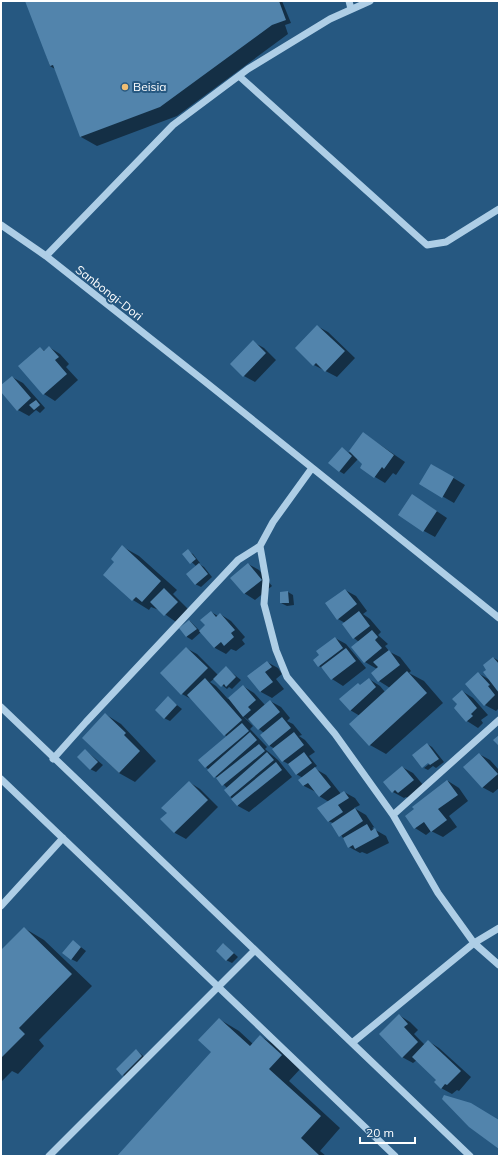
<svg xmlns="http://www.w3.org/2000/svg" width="500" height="1157" font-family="Mulish,sans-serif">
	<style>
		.shadow { fill: #0007 }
		.building { fill: #5284ac }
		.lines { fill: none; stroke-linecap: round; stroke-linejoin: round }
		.minor { stroke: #aecee6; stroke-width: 7 }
		.poi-dot { fill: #efbe73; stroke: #265881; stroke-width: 1.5 }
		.labels { text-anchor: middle; stroke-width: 4; stroke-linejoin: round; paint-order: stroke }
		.poi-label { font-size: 12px; fill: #fff; stroke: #265881; text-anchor: start }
		.street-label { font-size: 12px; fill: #fff; stroke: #265881 }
	</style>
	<rect width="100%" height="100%" fill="#265881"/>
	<path class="shadow" d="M28,1H282L291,23L285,25L288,34L177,116L97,146L81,137L55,69L50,66Z
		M317,326L328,332L355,358L337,377L314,365Z
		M253,342L264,348L276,360L255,382L244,376Z
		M49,347L60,354L69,364L66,367L78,380L55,401L44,394L40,348L45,351Z
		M12,377L23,383L45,408L40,413L36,410L29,416L18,410L1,391V386Z
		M363,433L405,462L396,475L393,473L385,483L375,477L358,459L344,474L339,471L342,448L349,453Z
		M432,465L465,485L454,503L421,484Z
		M423,502L447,518L435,537L424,531Z
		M123,547L139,556L177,590L173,594L188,609L176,622L159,610L151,607L149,610L133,600Z
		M188,551L193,554L200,563L199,564L204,567L212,577L201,587L195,584L196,566L183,554Z
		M248,564L259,570L272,586L255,600L244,593Z
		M345,590L356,596L367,611L363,614L370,619L381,632L378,635L388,644L385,646L390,652L400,657L411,671L409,673L424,681L443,703L386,754L370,745L360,716L350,710L361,686L369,679L380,686L385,692L390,688L379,681L377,669L365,662L353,647L359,642L354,638L343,625L345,623L338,619Z
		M288,592L293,595L294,605L287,606L281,603Z
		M211,612L218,616L220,614L231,621L245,637L242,640L245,644L236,651L231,649L226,654L215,648L201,632L192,640L187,637L180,628L190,621L200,631L206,625Z
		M335,638L346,644L366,668L343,686L332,679L325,670L319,666Z
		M186,648L197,654L218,675L226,668L241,680L232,689L229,687L227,689L214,679L210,682L216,686L228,699L243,686L254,693L265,705L270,701L281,707L290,718L287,721L293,724L302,735L299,736L305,740L315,752L309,756L317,766L314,768L326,775L341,794L344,792L355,798L360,805L354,808L366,815L374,827L372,828L386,836L389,843L367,854L362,852L360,853L349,847L333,823L328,821L329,802L319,796L316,792L304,786L300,780L303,778L296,774L290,765L283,761L275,749L270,746L261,735L264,733L243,716L253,726L250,729L267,747L265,749L278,760L292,777L249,812L238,806L225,790L227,788L206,767L227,737L193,700L182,694Z
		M494,658L499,661V708L496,711L485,705L478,673L490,680L488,670Z
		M267,662L278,668L282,674L276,679L284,689L272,698L261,692L249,676Z
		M462,691L473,698L488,715L481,720L483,723L478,728L467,721L458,705Z
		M168,698L182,709L170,721L164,718Z
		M105,714L121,724L156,761L135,782L119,773L83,738Z
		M427,744L432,747L444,762L436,768L433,766L428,770L424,768L433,761L432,759L422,767Z
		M85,750L103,765L96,772L90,769Z
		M479,754L490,760L499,770V788L493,793L482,787Z
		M402,767L413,773L424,786L410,799L406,797L404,798L393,792L385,782Z
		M448,781L459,788L468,801L449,816L457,827L443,837L431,831L426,835L415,828Z
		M189,782L200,789L218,807L186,839L175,833L162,819L168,813Z
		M24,928L44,940L92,986L39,1040L44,1046L18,1074L12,1071L1,1082V952Z
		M73,941L86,951L77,962L71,959Z
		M224,944L238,957L232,963L226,960Z
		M399,1015L410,1022L418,1030L414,1034L425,1045L428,1041L439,1048L471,1077L459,1091L457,1090L452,1094L441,1088L437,1079L417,1060L413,1063L402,1057Z
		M219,1019L239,1031L253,1044L260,1036L281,1048L302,1067L289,1081L340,1128L320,1151L326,1156H118L212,1052Z
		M136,1050L147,1059L128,1078L123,1075Z"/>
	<path class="building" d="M25,1H279L286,20L272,25L160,107L80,137L53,65L50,66Z
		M317,325L345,351L325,372L316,363L313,366L295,348Z
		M253,340L266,353L243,377L230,364Z
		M49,346L59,357L55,360L67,374L43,395L18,366L40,347L44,351Z
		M12,376L31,398L17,411L1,392V385Z
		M36,400L40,405L34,410L29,405Z
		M363,432L394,455L384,469L382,467L374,478L360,468L362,464L349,451Z
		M342,447L352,456L339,472L328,463Z
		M431,464L454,477L442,498L419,484Z
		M412,494L437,511L423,532L398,515Z
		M122,545L161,581L142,602L136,597L132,601L103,575L114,562L111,559Z
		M188,549L196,559L190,564L182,554Z
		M199,563L208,574L195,585L186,574Z
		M248,563L262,580L244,594L230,578Z
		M164,588L178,602L164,616L150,602Z
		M345,589L357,604L337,620L325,603Z
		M288,591L289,603H280V592Z
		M211,611L216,617L220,613L235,630L231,633L234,637L224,646L221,642L214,648L199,631L205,625L200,620Z
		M359,611L370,626L353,639L342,624Z
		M189,620L197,629L186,637L179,628Z
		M372,630L378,637L375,640L382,648L364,663L351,647Z
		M335,637L343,648L318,667L313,660L319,655L316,651Z
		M186,647L208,668L181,695L160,673Z
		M346,648L356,661L331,680L321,667Z
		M389,650L400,665L378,682L371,673L378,667L373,662Z
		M493,657L499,664V693L483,672L486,670L483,665Z
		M267,661L272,667L265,672L273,682L260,692L247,676Z
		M226,666L236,677L226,687L224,684L221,687L213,679Z
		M407,671L427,693L369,746L349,724Z
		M478,672L490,685L488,686L495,695L484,706L465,684Z
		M205,678L242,720L224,736L187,695Z
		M369,678L376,687L350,711L339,699L358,683L360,685Z
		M243,685L256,700L248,707L251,710L243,717L228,698Z
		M462,690L477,708L471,714L473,716L466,722L454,708L457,704L452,699Z
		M168,696L177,705L164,719L155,710Z
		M270,700L280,712L258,730L248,719Z
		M105,713L126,733L124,735L140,751L119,773L82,738Z
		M282,717L291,728L269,746L260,735Z
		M242,723L249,731L205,768L198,760Z
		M250,732L257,740L214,778L207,770Z
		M294,732L304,745L282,762L272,749Z
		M499,735V746L493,740Z
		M427,743L439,759L430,765L428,763L422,768L412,755Z
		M259,744L265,751L222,786L216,778Z
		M85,749L98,762L90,770L77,757Z
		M267,752L274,760L230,797L224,790Z
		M304,752L312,763L296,775L288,764Z
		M479,753L498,774L482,788L463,767Z
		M276,762L282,770L237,806L231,799Z
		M402,766L414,780L398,793L395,790L392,793L383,782Z
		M315,767L331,787L319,797L308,783L303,786L298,780Z
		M447,780L458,795L438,809L447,820L431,832L424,822L414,829L405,816L414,809L412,807Z
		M189,781L208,800L174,833L160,819L167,813L161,808Z
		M344,791L349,798L338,805L343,812L328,822L317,808Z
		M355,808L363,821L339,837L331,824Z
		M367,824L371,831L375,828L379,836L355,849L353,845L348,848L343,838Z
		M24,927L72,974L19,1028L25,1034L1,1058V950Z
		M73,940L81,947L71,960L62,953Z
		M223,943L234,953L226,961L216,951Z
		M399,1014L408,1024L404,1027L418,1042L402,1058L379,1034Z
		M219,1018L250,1046L260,1035L282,1055L269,1069L321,1116L301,1138L320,1156H117L211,1052L198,1040Z
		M428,1040L461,1071L447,1085L445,1084L441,1089L434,1082L436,1080L412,1057Z
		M136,1049L142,1056L122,1076L116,1069Z
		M444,1095L471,1103L499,1120V1149L469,1127L442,1099Z"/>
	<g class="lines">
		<path class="minor" d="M349,1L351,9
			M239,76L427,245L446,242L499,209
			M1,225L46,256L203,380L499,618
			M46,256L173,125L248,69L330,19L370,1
			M260,546L266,580L264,604L276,650L287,677L335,734L393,815L438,893L474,943L499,965
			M1,707L470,1156
			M53,759L86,722L238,560L260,546L273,522L312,468
			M1,779L395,1156
			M393,815L499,720
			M1,906L63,838
			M352,1043L474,943L499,928
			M49,1156L255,950"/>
	</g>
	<circle class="poi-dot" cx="125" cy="87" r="4"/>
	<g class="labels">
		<g class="poi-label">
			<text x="133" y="91">Beisia</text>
		</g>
		<g class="street-label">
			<text transform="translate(109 293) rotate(38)" y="4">Sanbongi-Dori</text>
		</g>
	</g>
	<rect width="500" height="1157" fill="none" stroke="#ffffff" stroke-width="4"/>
	<path d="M360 1137v6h55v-6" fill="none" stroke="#ffffff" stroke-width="2"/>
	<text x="366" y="1137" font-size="12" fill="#ffffff" stroke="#265881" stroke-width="3" paint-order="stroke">20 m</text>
</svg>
